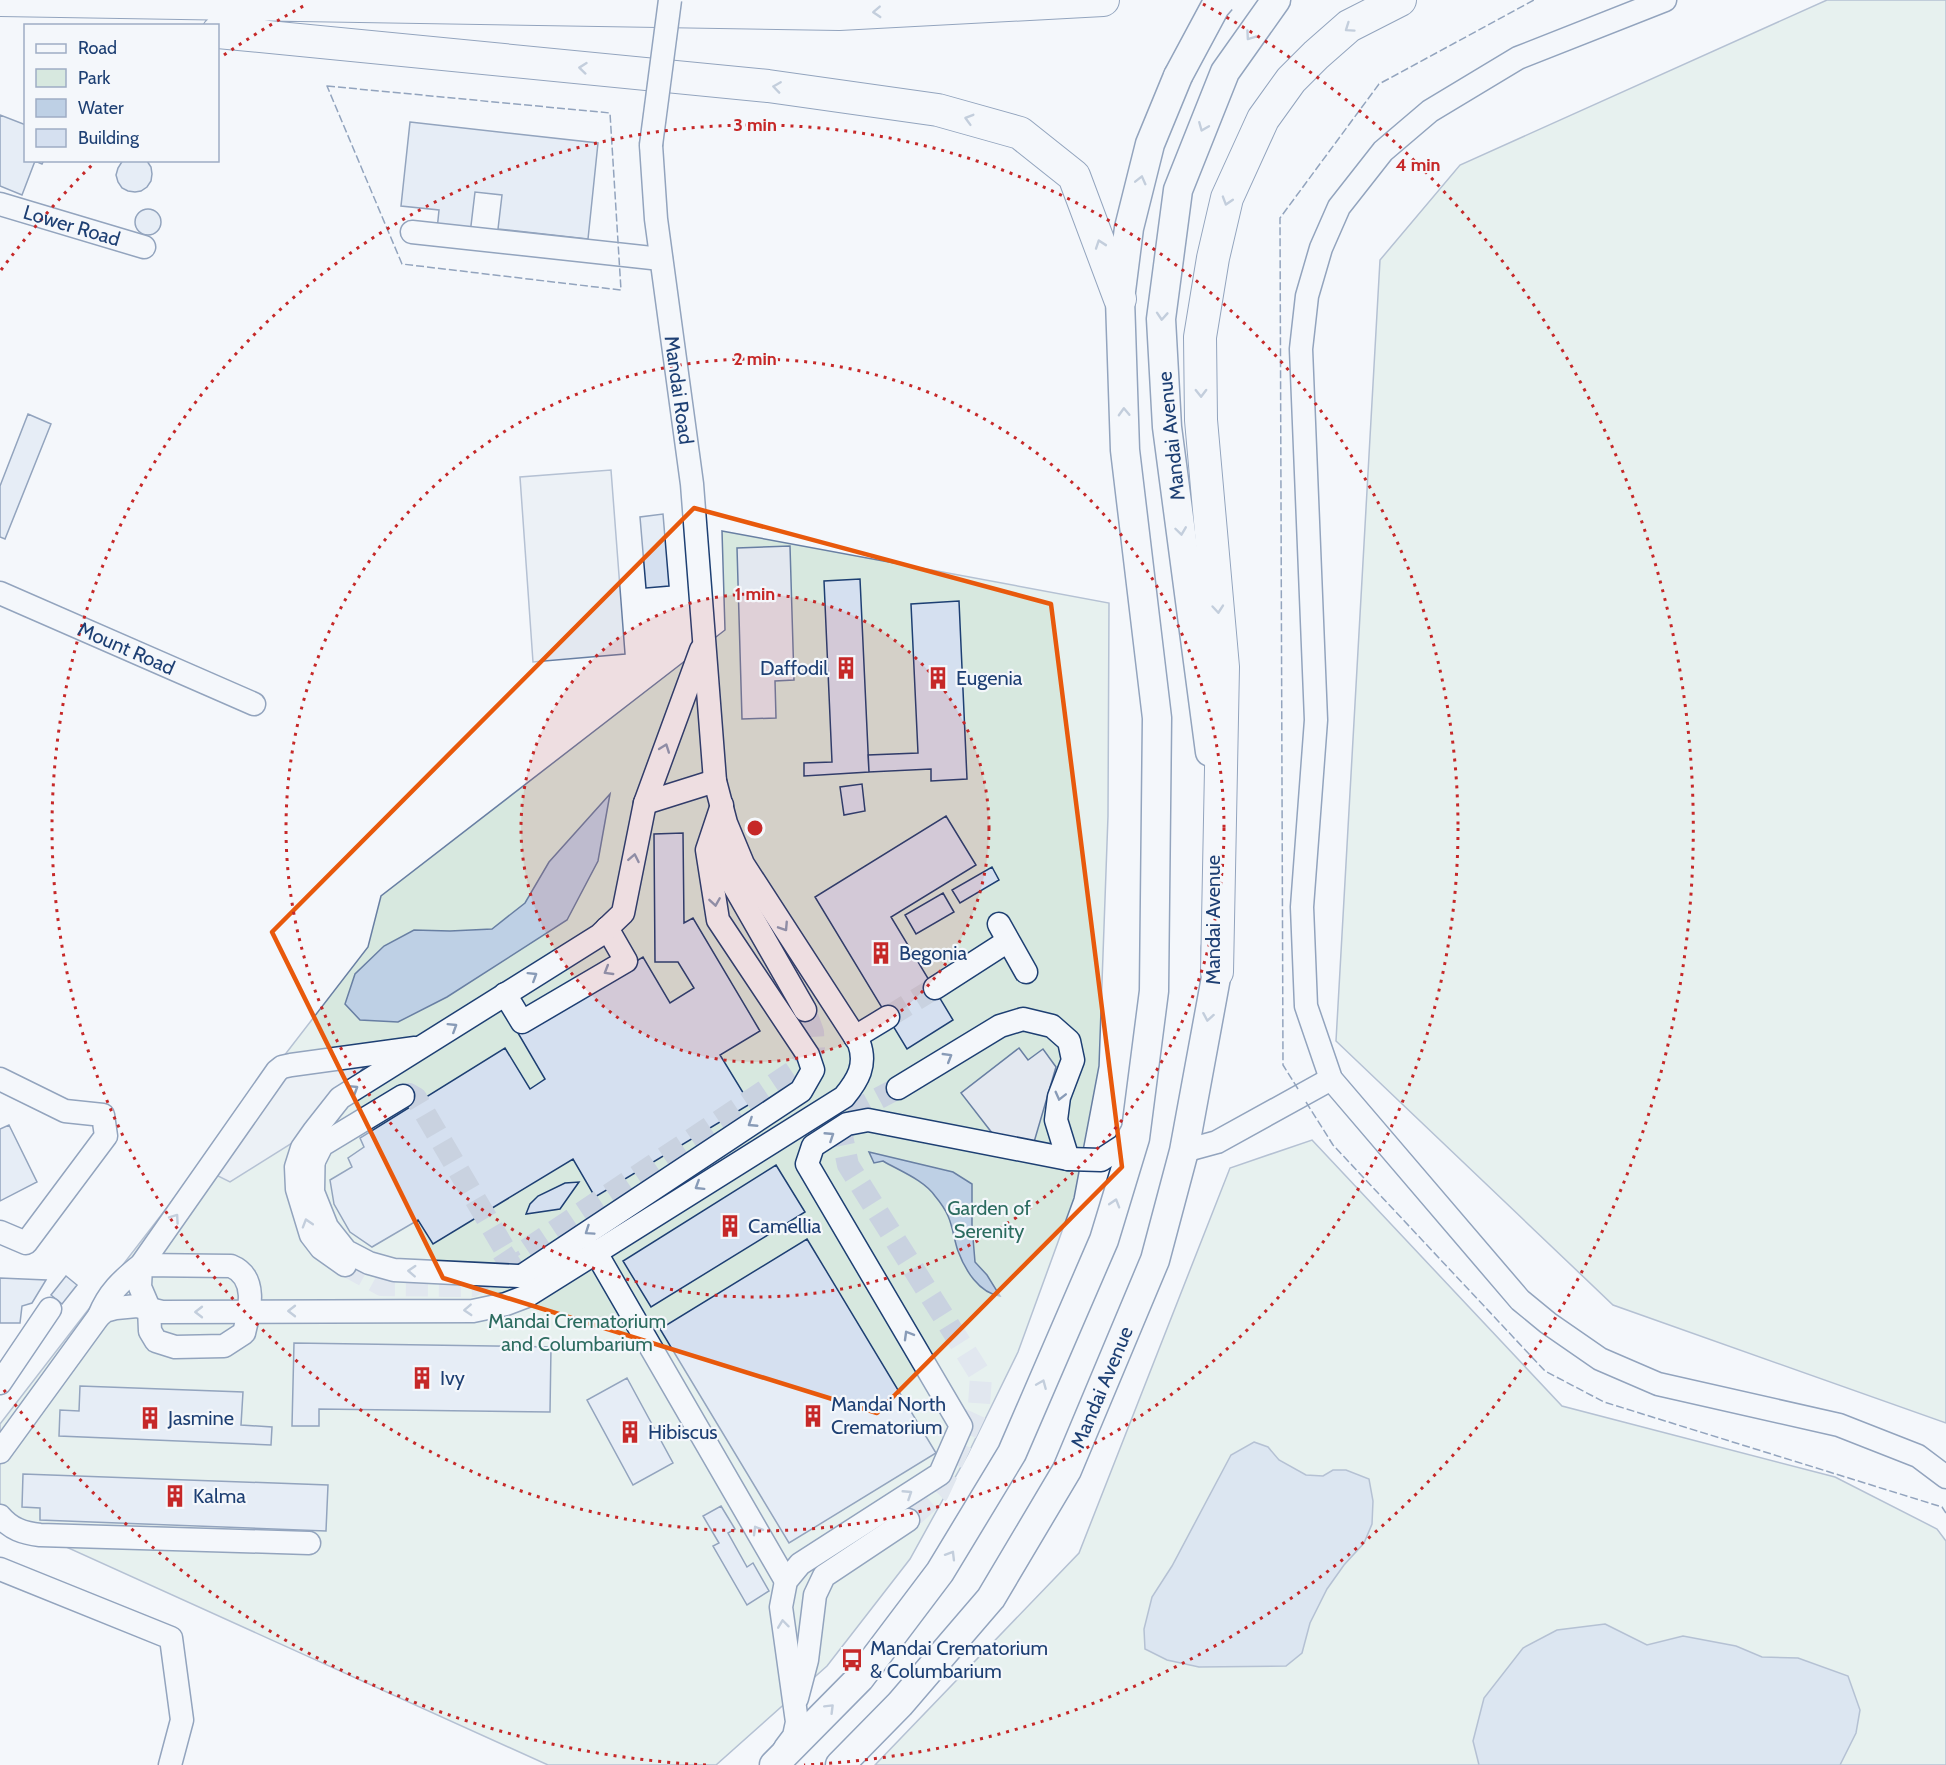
<svg xmlns="http://www.w3.org/2000/svg" width="1946" height="1765" font-family="Cabin,sans-serif">
	<style>
		.green { fill: #d7e8df; stroke: #687fa3; stroke-width: 1.5 }
		.parking { fill: #e3e8f0; stroke: #687fa3; stroke-width: 1.5 }
		.water { fill: #bed0e5; stroke: #687fa3; stroke-width: 1.5 }
		.building { fill: #d5e0f0; stroke: #1d3f73; stroke-width: 1.5 }
		.lines { fill: none; stroke-linecap: round; stroke-linejoin: round }
		.minor-tunnel { stroke: #c9d2e0; stroke-width: 22; stroke-dasharray: 22 11; stroke-linecap: butt }
		.minor-casing { stroke: #1d3f73; stroke-width: 25 }
		.major-casing { stroke: #1d3f73; stroke-width: 31 }
		.highway-casing { stroke: #1d3f73; stroke-width: 34 }
		.minor { stroke: #f4f7fb; stroke-width: 22 }
		.major { stroke: #f4f7fb; stroke-width: 28 }
		.highway { stroke: #f4f7fb; stroke-width: 32 }
		.minor-bridge-casing { stroke: #1d3f73; stroke-width: 25; stroke-linecap: butt }
		.major-bridge-casing { stroke: #1d3f73; stroke-width: 31; stroke-linecap: butt }
		.minor-bridge { stroke: #f4f7fb; stroke-width: 22 }
		.major-bridge { stroke: #f4f7fb; stroke-width: 28 }
		.fence { stroke: #1d3f73; stroke-width: 1.5; stroke-dasharray: 8 3; stroke-linecap: butt }
		.oneway { stroke: #889bb7 }
		.marked { fill: none; stroke: #e8590c; stroke-width: 4.5; stroke-linejoin: round }
		.ring { fill: none; stroke: #c62828; stroke-width: 3; stroke-dasharray: 3 6 }
		.labels { text-anchor: middle; stroke-width: 4.5; stroke-linejoin: round; paint-order: stroke }
		.street-label { font-size: 20px; fill: #1d3f73; stroke: #f4f7fb }
		.poi-label { font-size: 20px; fill: #1d3f73; stroke: #f4f7fb; text-anchor: start }
		.park-label { font-size: 20px; fill: #2c6c60; stroke: #f4f7fb }
		.centre { fill: #c62828; stroke: #f4f7fb; stroke-width: 3 }
		.ring-label { font-size: 18px; text-anchor: middle; font-weight: bold; fill: #c62828; stroke: #f4f7fb; stroke-width: 4.5; stroke-linejoin: round; paint-order: stroke }
	</style>
	<rect width="100%" height="100%" fill="#f4f7fb"/>
	<path class="green" d="M1827,0H1946V1423L1613,1305L1336,1041L1380,260L1460,165Z
		M722,531L1109,603L1108,816L1099,1066L1074,1198L1018,1352L968,1454L910,1559L827,1666L716,1765H548L0,1517V1424L368,947L381,896L725,630Z
		M1312,1140L1562,1406L1835,1477L1937,1529L1946,1541V1765H875L1079,1553L1230,1168Z"/>
	<path class="parking" d="M611,470L625,654L533,662L520,477Z
		M790,546L794,680L775,681L776,718L742,719L737,548Z
		M1019,1048L1028,1060L1043,1049L1056,1067L1032,1149L996,1138L961,1093Z
		M372,1058L305,1135L230,1182L212,1173L279,1075Z"/>
	<path class="water" d="M610,794L598,861L567,920L447,997L398,1022L360,1020L345,1004L355,974L384,946L414,930L450,931L492,929L525,903L549,862Z
		M869,1152L953,1172L972,1184V1226L975,1262L987,1275L1000,1296C979,1293 965,1270 958,1251C954,1240 953,1227 948,1216C945,1209 940,1202 935,1196C924,1180 900,1171 883,1161L874,1163Z
		M1254,1442L1268,1447L1279,1460L1306,1475L1323,1476L1333,1470H1346L1369,1479L1373,1501L1372,1524L1364,1543L1344,1565L1327,1589L1310,1623L1302,1653L1286,1666L1199,1667L1167,1660L1145,1649L1144,1629L1152,1597L1172,1566L1231,1455Z
		M1605,1624L1647,1645L1683,1636L1736,1646L1762,1657L1798,1658L1848,1676L1860,1710L1856,1733L1840,1765H1479L1473,1741L1484,1698L1523,1648L1557,1630Z"/>
	<path class="building" d="M0,115L26,125V160H44L42,164L35,161L22,195L0,186Z
		M410,122L598,143L588,239L498,229L502,195L475,192L470,234L437,230L439,210L401,206Z
		M123,160L147,161L151,167L152,174L151,181L147,187L141,191L135,192L128,191L122,188L118,182L116,175L118,168Z
		M135 222a13 13 0 1 1 26 0a13 13 0 1 1-26 0Z
		M28,414L51,424L5,539L0,537V486Z
		M663,514L669,586L646,588L640,517Z
		M860,579L869,772L804,776V763L832,762L824,581Z
		M959,601L967,779L931,781V769L869,772L868,755L918,753L911,604Z
		M862,784L865,811L844,815L840,787Z
		M946,816L976,865L891,917L953,1020L907,1049L815,897Z
		M683,833L684,923L693,918L760,1031L720,1055L750,1104L595,1197L573,1159L433,1244L418,1220L372,1247L350,1232L334,1204L330,1180L352,1167L348,1158L364,1147L360,1138L505,1048L530,1089L545,1079L518,1033L643,957L670,1003L694,988L678,962H655L654,834Z
		M992,867L999,880L960,903L952,890Z
		M943,893L954,912L916,934L905,915Z
		M9,1125L37,1182L0,1201V1129Z
		M776,1165L805,1212L651,1307L623,1261Z
		M579,1182L560,1209L526,1214L530,1204L538,1196L565,1183Z
		M807,1239L936,1453L789,1543L660,1329Z
		M66,1276L77,1285L62,1304L51,1295Z
		M0,1278L46,1280L32,1303L22,1306L20,1323H0Z
		M294,1343L551,1347L550,1412L319,1409V1426H292Z
		M627,1378L673,1463L633,1485L587,1400Z
		M80,1386L243,1392L241,1425L272,1427L271,1445L59,1436L60,1410L79,1411Z
		M23,1474L328,1485L326,1531L40,1520V1508L22,1507Z
		M721,1506L735,1529L728,1533L747,1567L753,1563L769,1591L747,1605L713,1546L719,1543L703,1516Z"/>
	<g class="lines">
		<path class="minor-tunnel" d="M888,1017L935,988
			M898,1088L849,1114L842,1136L848,1165L981,1376L979,1405L938,1493L908,1520
			M403,1096L409,1094L416,1098L511,1260
			M345,1265L382,1285L472,1286L797,1069L814,1048L813,1032L805,1010"/>
		<g class="minor-casing">
			<g id="minor">
				<path d="M1665,0L1518,58L1430,111L1383,151L1339,207L1321,248L1307,296L1301,349L1316,720L1302,907L1306,1006L1331,1079L1520,1300L1548,1323L1600,1359L1658,1384L1839,1425L1918,1456L1946,1477"/>
				<path id="s1" d="M0,204L144,247"/>
				<path d="M412,232L661,259"/>
				<path id="s2" d="M0,593L254,704"/>
				<path d="M645,803L715,781"/>
				<path d="M720,844L726,872L805,1010"/>
				<path d="M999,924L1026,972"/>
				<path d="M935,988L1008,941"/>
				<path d="M505,994L522,1022L626,961L607,928"/>
				<path d="M855,1037L888,1017"/>
				<path d="M0,1079L65,1111L103,1115L106,1136L26,1243L0,1232"/>
				<path d="M898,1088L1000,1026L1023,1019L1052,1026L1069,1041L1073,1060L1059,1097L1056,1120L1068,1159"/>
				<path d="M314,1135L313,1192L327,1227L346,1251L369,1263L394,1270L538,1277"/>
				<path d="M1184,1151L1217,1142L1331,1079"/>
				<path d="M313,1163L322,1145L403,1096"/>
				<path d="M595,1251L786,1581"/>
				<path d="M141,1265L231,1266C258,1277 250,1310 244,1333L224,1346L175,1347L156,1341L150,1331L149,1308L140,1287Z"/>
				<path d="M345,1265L321,1248L311,1235L297,1189L296,1167L302,1148L314,1131L340,1098L600,935L623,913L645,803L701,650"/>
				<path d="M522,1276L801,1091L813,1070L808,1055L718,920L707,850L722,805"/>
				<path d="M99,1316L105,1311L116,1308L137,1306L162,1312L473,1311L506,1304L527,1296L844,1097C858,1080 867,1065 859,1043L743,864L726,823L715,781L692,484L656,219L651,145"/>
				<path d="M0,1383L50,1309"/>
				<path d="M0,1452L99,1316C108,1293 122,1280 141,1265L277,1071L282,1067L291,1065L415,1048"/>
				<path d="M0,1516C11,1529 23,1533 40,1535L309,1543"/>
				<path d="M0,1569L171,1638L182,1720L170,1765"/>
				<path d="M797,1698L807,1660L815,1595L824,1576L908,1520"/>
				<path d="M785,1748L794,1736L797,1722L781,1607L786,1581L800,1564L940,1474L961,1426L807,1164L813,1146L847,1124L868,1120L1068,1159L1101,1160L1124,1145L1135,1126"/>
			</g>
		</g>
		<g class="major-casing">
			<g id="major">
				<path d="M1210,752L1167,427L1161,319L1178,190L1225,72L1276,0"/>
				<path d="M774,1765L860,1678L940,1572L1012,1453L1104,1240L1135,1138L1154,991L1157,718L1125,450L1120,299L1129,228L1150,144L1178,76"/>
				<path id="s3" d="M840,1765L900,1704L991,1598L1067,1470L1155,1260L1184,1151L1217,972L1216,948"/>
			</g>
		</g>
		<g class="highway-casing">
			<path id="highway" d="M0,0L839,14L1103,0
				M218,32L768,86L938,110L1020,133L1074,176L1120,299
				M1217,972L1223,667L1201,420L1200,337L1213,258L1227,198L1263,119L1291,80L1316,55L1349,26L1400,0"/>
		</g>
		<use href="#minor" class="minor"/>
		<use href="#major" class="major"/>
		<use href="#highway" class="highway"/>
		<g class="minor-bridge-casing">
			<path id="minor-bridge" d="M651,145L670,0"/>
		</g>
		<g class="major-bridge-casing">
			<path id="major-bridge" d="M1178,76L1215,7L1221,0"/>
		</g>
		<use href="#minor-bridge" class="minor-bridge"/>
		<use href="#major-bridge" class="major-bridge"/>
		<path class="fence" d="M327,86L610,113L621,290L402,264Z
			M1298,1089L1283,1065L1280,218L1379,84L1534,0
			M1306,1102L1333,1145L1545,1371L1604,1402L1942,1507L1946,1513"/>
	</g>
	<defs><path id="oneway-chevron" d="M-2-3.5L2.5 0L-2 3.5" fill="none" stroke-width="1.6" stroke-linecap="round" stroke-linejoin="round" transform="scale(1.5)"/></defs>
	<g class="oneway">
		<use href="#oneway-chevron" transform="translate(877 12) rotate(177)"/>
		<use href="#oneway-chevron" transform="translate(1349 28) rotate(145)"/>
		<use href="#oneway-chevron" transform="translate(1250 36) rotate(125)"/>
		<use href="#oneway-chevron" transform="translate(583 68) rotate(-174)"/>
		<use href="#oneway-chevron" transform="translate(777 87) rotate(-172)"/>
		<use href="#oneway-chevron" transform="translate(969 119) rotate(-164)"/>
		<use href="#oneway-chevron" transform="translate(1203 127) rotate(112)"/>
		<use href="#oneway-chevron" transform="translate(1141 180) rotate(-76)"/>
		<use href="#oneway-chevron" transform="translate(1227 201) rotate(107)"/>
		<use href="#oneway-chevron" transform="translate(1100 244) rotate(-109)"/>
		<use href="#oneway-chevron" transform="translate(1162 316) rotate(94)"/>
		<use href="#oneway-chevron" transform="translate(1201 393) rotate(89)"/>
		<use href="#oneway-chevron" transform="translate(1124 412) rotate(-92)"/>
		<use href="#oneway-chevron" transform="translate(1181 531) rotate(82)"/>
		<use href="#oneway-chevron" transform="translate(1218 609) rotate(85)"/>
		<use href="#oneway-chevron" transform="translate(665 748) rotate(-70)"/>
		<use href="#oneway-chevron" transform="translate(634 858) rotate(-79)"/>
		<use href="#oneway-chevron" transform="translate(715 902) rotate(81)"/>
		<use href="#oneway-chevron" transform="translate(784 927) rotate(57)"/>
		<use href="#oneway-chevron" transform="translate(608 971) rotate(149)"/>
		<use href="#oneway-chevron" transform="translate(533 976) rotate(-32)"/>
		<use href="#oneway-chevron" transform="translate(1208 1017) rotate(100)"/>
		<use href="#oneway-chevron" transform="translate(453 1027) rotate(-32)"/>
		<use href="#oneway-chevron" transform="translate(948 1057) rotate(-31)"/>
		<use href="#oneway-chevron" transform="translate(354 1089) rotate(-32)"/>
		<use href="#oneway-chevron" transform="translate(1060 1096) rotate(104)"/>
		<use href="#oneway-chevron" transform="translate(752 1123) rotate(147)"/>
		<use href="#oneway-chevron" transform="translate(830 1136) rotate(-33)"/>
		<use href="#oneway-chevron" transform="translate(699 1186) rotate(148)"/>
		<use href="#oneway-chevron" transform="translate(1115 1203) rotate(-73)"/>
		<use href="#oneway-chevron" transform="translate(175 1218) rotate(-55)"/>
		<use href="#oneway-chevron" transform="translate(307 1223) rotate(-107)"/>
		<use href="#oneway-chevron" transform="translate(589 1231) rotate(146)"/>
		<use href="#oneway-chevron" transform="translate(412 1271) rotate(-177)"/>
		<use href="#oneway-chevron" transform="translate(468 1310) rotate(177)"/>
		<use href="#oneway-chevron" transform="translate(292 1311) rotate(180)"/>
		<use href="#oneway-chevron" transform="translate(199 1312) rotate(180)"/>
		<use href="#oneway-chevron" transform="translate(908 1335) rotate(-120)"/>
		<use href="#oneway-chevron" transform="translate(1042 1384) rotate(-67)"/>
		<use href="#oneway-chevron" transform="translate(908 1494) rotate(-33)"/>
		<use href="#oneway-chevron" transform="translate(757 1530) rotate(-120)"/>
		<use href="#oneway-chevron" transform="translate(951 1555) rotate(-59)"/>
		<use href="#oneway-chevron" transform="translate(783 1624) rotate(-97)"/>
		<use href="#oneway-chevron" transform="translate(830 1708) rotate(-45)"/>
	</g>
	<path d="M0 0H1946V1765H0ZM694,508L1051,604L1122,1167L877,1413L443,1278L272,932Z" fill="#f4f7fb" fill-opacity=".55" fill-rule="evenodd"/>
	<path class="marked" d="M694,508L1051,604L1122,1167L877,1413L443,1278L272,932Z"/>
	<circle cx="755" cy="828" r="234" fill="#c62828" fill-opacity=".12"/>
	<g class="ring">
		<circle cx="755" cy="828" r="234"/>
		<circle cx="755" cy="828" r="469"/>
		<circle cx="755" cy="828" r="703"/>
		<path d="M706 1765A938 938 0 0 1 1 1386M1 270A938 938 0 0 1 92 165M224 55A938 938 0 0 1 307 4M1203 4A938 938 0 0 1 804 1765"/>
	</g>
	<defs>
		<g id="building-bare" transform="scale(1.8)"><path d="M-4-6H4V6H1V3H-1V6H-4ZM-2.5-4.3h1.7v1.8h-1.7ZM.8-4.3h1.7v1.8H.8ZM-2.5-1h1.7V.8h-1.7ZM.8-1h1.7V.8H.8Z" fill="#c62828" stroke="#f4f7fb" stroke-width="2.5" paint-order="stroke"/></g>
		<g id="bus-bare" transform="scale(1.8)"><path d="M-5-6H5V4H4V6H2V4H-2V6H-4V4H-5ZM-3.5-4V0h7V-4ZM-3.5 1.2v1.5H-2V1.2ZM2 1.2v1.5H3.5V1.2Z" fill="#c62828" stroke="#f4f7fb" stroke-width="2.5" paint-order="stroke"/></g>
	</defs>
	<g fill-rule="evenodd">
		<use href="#building-bare" x="846" y="668"/>
		<use href="#building-bare" x="938" y="678"/>
		<use href="#building-bare" x="881" y="953"/>
		<use href="#building-bare" x="730" y="1226"/>
		<use href="#building-bare" x="422" y="1378"/>
		<use href="#building-bare" x="813" y="1416"/>
		<use href="#building-bare" x="150" y="1418"/>
		<use href="#building-bare" x="630" y="1432"/>
		<use href="#building-bare" x="175" y="1496"/>
		<use href="#bus-bare" x="852" y="1660"/>
	</g>
	<g class="labels">
		<g class="street-label">
			<text dy="7" stroke="none"><textPath href="#s1" startOffset="75">Lower Road</textPath></text>
			<text transform="translate(679 390) rotate(82)" y="7">Mandai Road</text>
			<text transform="translate(1171 436) rotate(-96)" y="7">Mandai Avenue</text>
			<text dy="7" stroke="none"><textPath href="#s2" startOffset="138">Mount Road</textPath></text>
			<text transform="translate(1213 920) rotate(-90)" y="7">Mandai Avenue</text>
			<text dy="7" stroke="none"><textPath href="#s3" startOffset="464">Mandai Avenue</textPath></text>
		</g>
		<g class="poi-label">
			<text x="828" y="675" text-anchor="end">Daffodil</text>
			<text x="956" y="685">Eugenia</text>
			<text x="899" y="960">Begonia</text>
			<text x="748" y="1233">Camellia</text>
			<text x="440" y="1385">Ivy</text>
			<text x="831" y="1411">Mandai North<tspan x="831" dy="23">Crematorium</tspan></text>
			<text x="168" y="1425">Jasmine</text>
			<text x="648" y="1439">Hibiscus</text>
			<text x="193" y="1503">Kalma</text>
			<text x="870" y="1655">Mandai Crematorium<tspan x="870" dy="23">&amp; Columbarium</tspan></text>
		</g>
		<g class="park-label">
			<text x="989" y="1215">Garden of<tspan x="989" dy="23">Serenity</tspan></text>
			<text x="577" y="1328">Mandai Crematorium<tspan x="577" dy="23">and Columbarium</tspan></text>
		</g>
	</g>
	<circle cx="755" cy="828" r="9" class="centre"/>
	<g class="ring-label">
		<text x="755" y="131">3 min</text>
		<text x="1418" y="171">4 min</text>
		<text x="755" y="365">2 min</text>
		<text x="755" y="600">1 min</text>
	</g>
	<rect x="24" y="24" width="195" height="138" fill="#f4f7fb" stroke="#9eadc5" stroke-width="1.5"/>
	<rect x="36" y="44" width="30" height="9" fill="#f4f7fb" stroke="#9eadc5" stroke-width="1.5"/>
	<text x="78" y="54" font-size="18" fill="#1d3f73">Road</text>
	<rect x="36" y="69" width="30" height="18" fill="#d7e8df" stroke="#9eadc5" stroke-width="1.5"/>
	<text x="78" y="84" font-size="18" fill="#1d3f73">Park</text>
	<rect x="36" y="99" width="30" height="18" fill="#bed0e5" stroke="#9eadc5" stroke-width="1.5"/>
	<text x="78" y="114" font-size="18" fill="#1d3f73">Water</text>
	<rect x="36" y="129" width="30" height="18" fill="#d5e0f0" stroke="#9eadc5" stroke-width="1.5"/>
	<text x="78" y="144" font-size="18" fill="#1d3f73">Building</text>
</svg>
